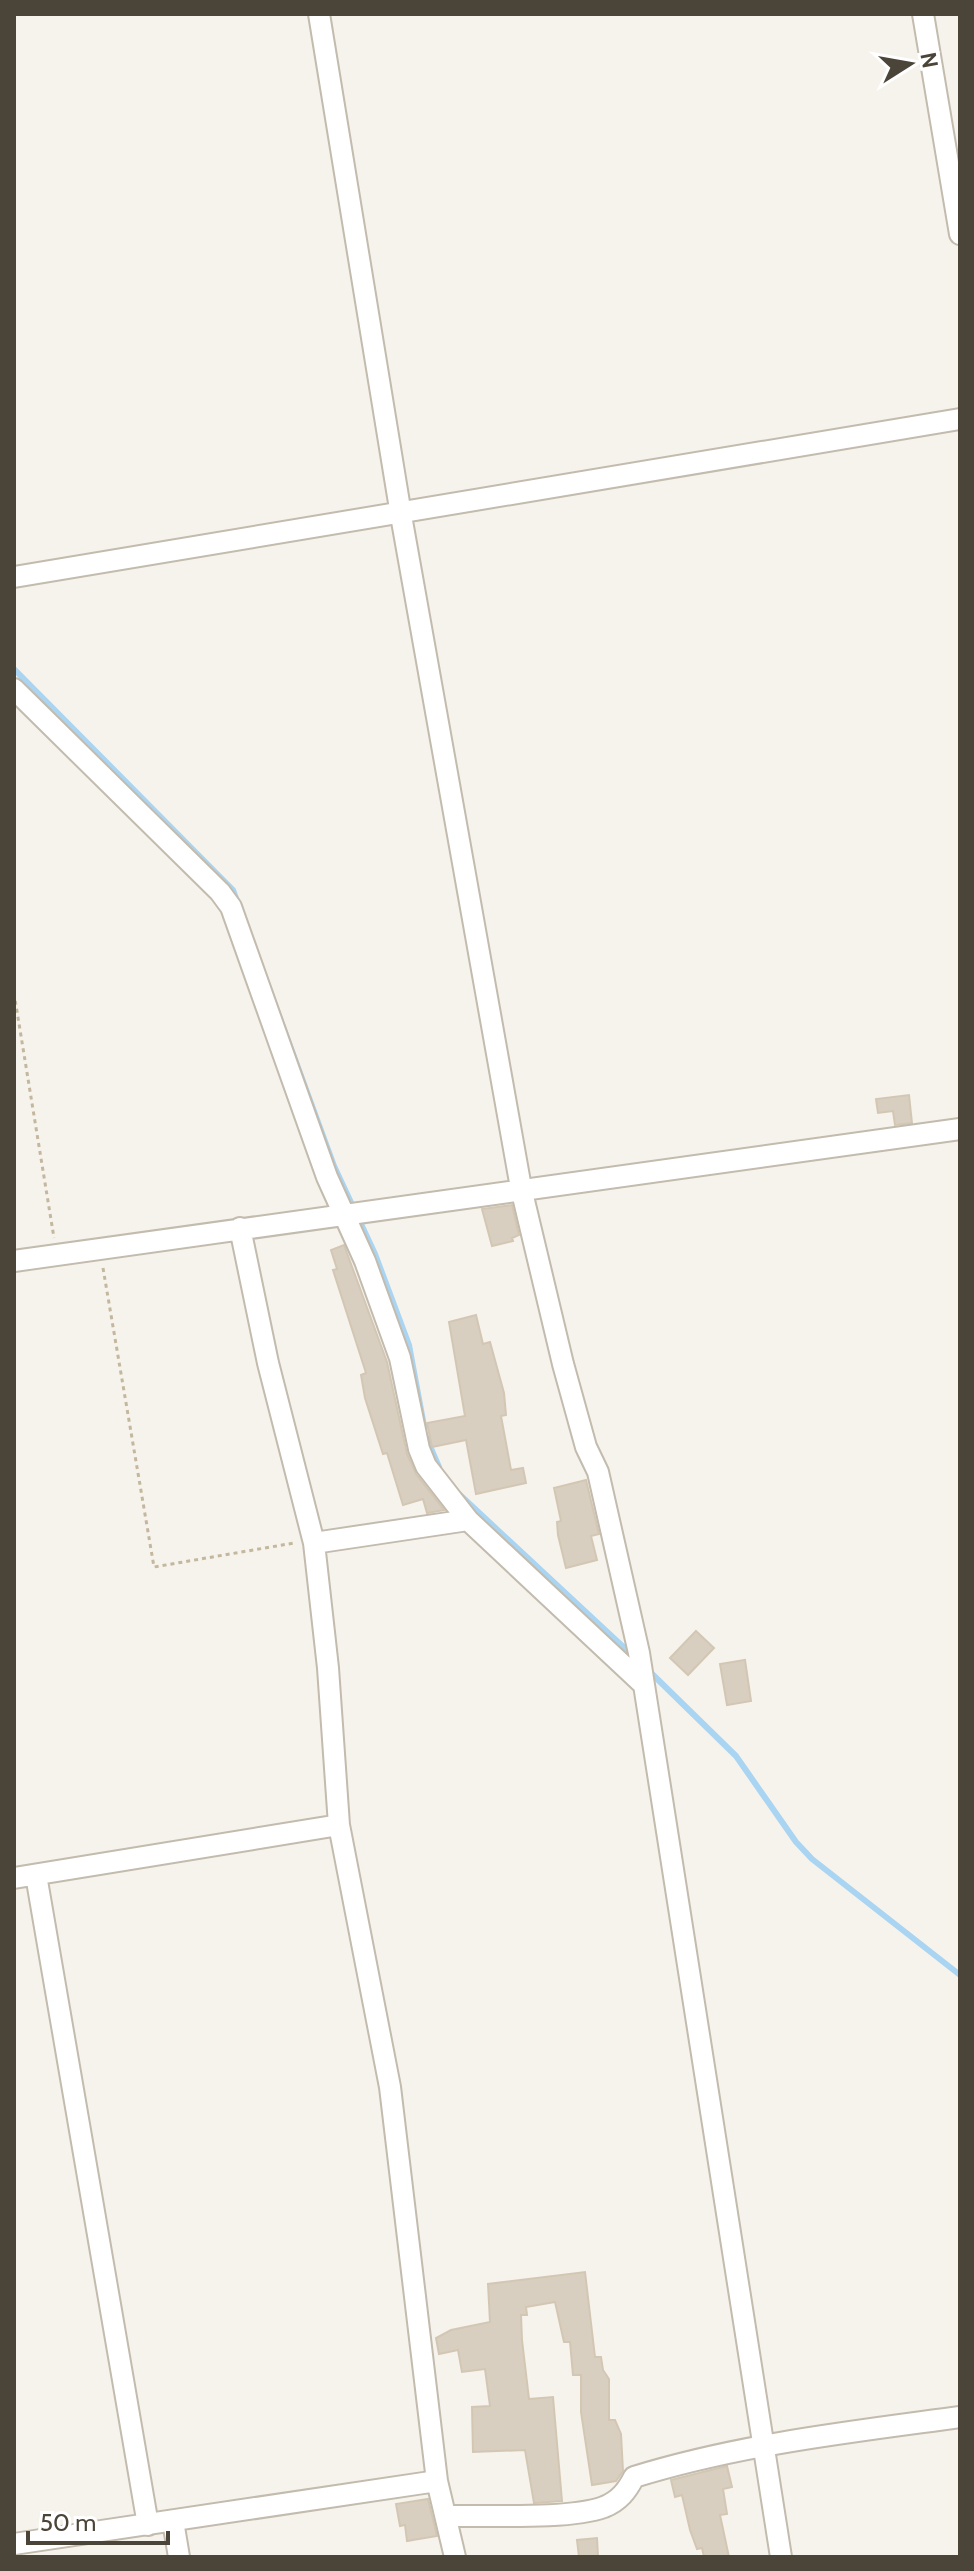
<svg xmlns="http://www.w3.org/2000/svg" width="974" height="2571" font-family="Cabin,sans-serif">
	<style>
		.lines { fill: none; stroke-linecap: round; stroke-linejoin: round }
		.stream { stroke: #a9d4f2; stroke-width: 6 }
		.building { fill: #d8cfc1; stroke: #d3c7b4; stroke-width: 2 }
		.minor-casing { stroke: #c2bbae; stroke-width: 24 }
		.path { stroke: #c4b79f; stroke-width: 3; stroke-dasharray: 4 4; stroke-linecap: butt }
		.minor { stroke: #fff; stroke-width: 20 }
	</style>
	<rect width="100%" height="100%" fill="#f6f3ec"/>
	<g class="lines">
		<path class="stream" d="M14,669L233,890L334,1166L375,1254L409,1345L424,1426
			M426,1437L439,1467
			M460,1495L633,1656
			M647,1669L736,1756L796,1842L812,1859L960,1975"/>
	</g>
	<path class="building" d="M909,1095L912,1123L895,1125L893,1111L878,1113L876,1099Z
		M512,1205L519,1235L512,1238L513,1241L492,1246L482,1209Z
		M344,1245L387,1362L407,1454L416,1474L444,1510L427,1513L423,1499L403,1505L387,1453L383,1454L365,1398L361,1375L366,1373L333,1270L337,1269L331,1250Z
		M476,1315L483,1344L490,1342L504,1393L506,1415L501,1416L511,1470L523,1468L526,1483L476,1494L466,1440L432,1447L427,1423L465,1416L449,1322Z
		M586,1480L599,1534L591,1536L597,1560L566,1568L558,1535L557,1522L561,1521L554,1488Z
		M696,1631L714,1648L688,1675L670,1658Z
		M745,1660L751,1701L727,1705L720,1664Z
		M585,2272L595,2357H601L603,2370L609,2379V2420H615L621,2434L623,2471L616,2481L592,2485L581,2412V2375H573L570,2342H564L555,2302L526,2307L527,2315H521L522,2340L529,2399L553,2397L562,2501L534,2503L525,2450L473,2452L472,2407L490,2406L485,2369L462,2372L458,2350L439,2354L436,2338L451,2330L490,2322L488,2284Z
		M727,2466L732,2487L723,2489L727,2514L720,2515L729,2557H704L702,2548L697,2549L690,2530L682,2495L675,2497L671,2480Z
		M428,2499L437,2536L407,2541L405,2525L400,2526L396,2504Z
		M597,2538L598,2557H579L577,2540Z"/>
	<g class="lines">
		<g class="minor-casing">
			<path id="minor" d="M319,14L402,521L521,1188L563,1364L586,1447L598,1472L639,1653L781,2557
				M923,14L960,234
				M14,577L960,419
				M14,689L220,892L231,907L327,1177L365,1261L400,1358L419,1449L426,1466L468,1520
				M240,1228L268,1363L314,1543L328,1668L339,1825L390,2087L437,2481L455,2557
				M14,1261L960,1129
				M314,1543L468,1520L643,1684
				M36,1875L148,2525
				M14,1878L339,1825
				M447,2516C488,2515 568,2520 604,2507C619,2501 627,2491 634,2477C741,2444 850,2432 960,2417
				M173,2521L179,2557
				M14,2544L437,2481"/>
		</g>
		<path class="path" d="M14,993L54,1238
			M103,1268L154,1567L294,1543"/>
		<use href="#minor" class="minor"/>
	</g>
	<rect width="974" height="2571" fill="none" stroke="#4b4439" stroke-width="32"/>
	<g transform="translate(910 64) rotate(79)" stroke="#ffffff" stroke-width="6" paint-order="stroke">
	<path d="M0-6L14 30L0 20L-14 30Z" fill="#4b4439"/>
	<text y="-12" font-size="22" font-weight="bold" text-anchor="middle" fill="#4b4439">N</text>
	</g>
	<path d="M28 2531v12h140v-12" fill="none" stroke="#4b4439" stroke-width="4"/>
	<text x="40" y="2531" font-size="24" fill="#4b4439" stroke="#ffffff" stroke-width="6" paint-order="stroke">50 m</text>
</svg>
